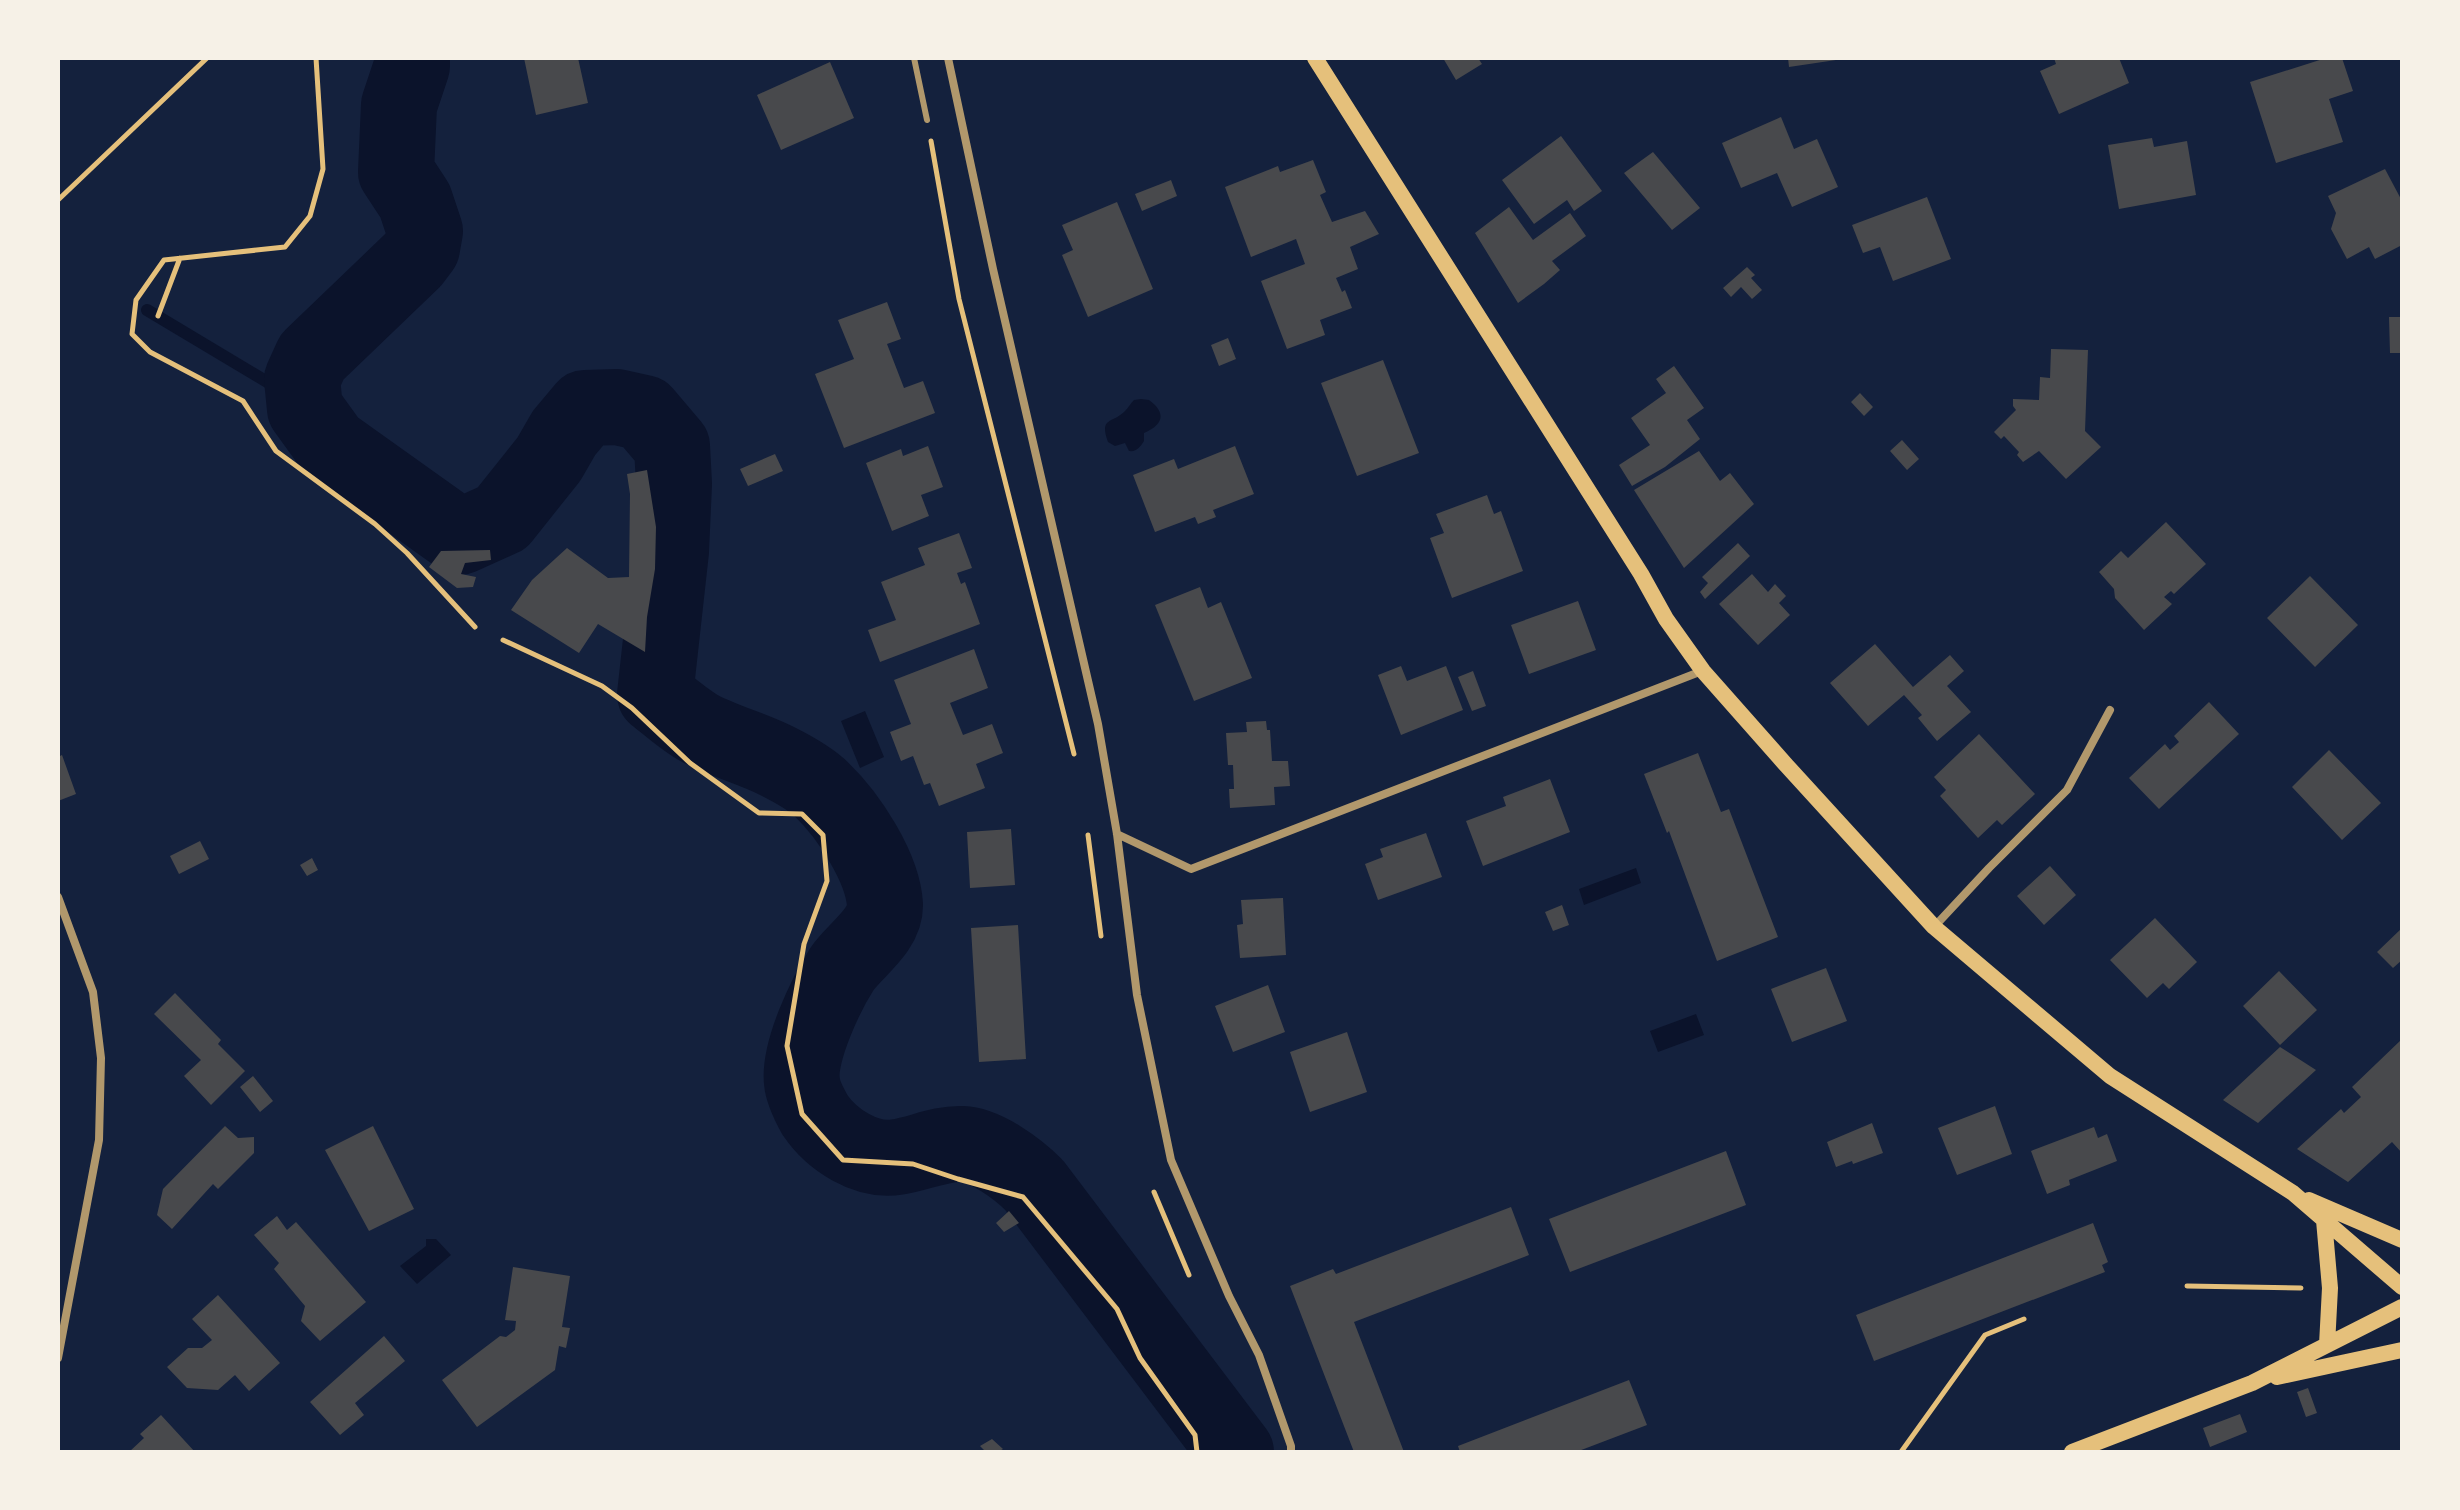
<svg xmlns="http://www.w3.org/2000/svg" width="2460" height="1510" font-family="Helvetica,sans-serif">
	<style>
		.water { fill: #0b132b }
		.lines { fill: none; stroke-linecap: round; stroke-linejoin: round }
		.stream { stroke: #0b132b; stroke-width: 12 }
		.river { stroke: #0b132b; stroke-width: 76 }
		.building { fill: #48494c }
		.path { stroke: #e5c07b; stroke-width: 5 }
		.service { stroke: #b1986c; stroke-width: 6 }
		.minor { stroke: #b1986c; stroke-width: 8 }
		.secondary { stroke: #e5c07b; stroke-width: 16 }
	</style>
	<rect width="100%" height="100%" fill="#14213d"/>
	<path class="water" d="M1141,399L1149,400C1167,413 1163,425 1144,433V441C1140,447 1137,452 1129,451L1125,443L1115,446L1108,442C1099,417 1112,424 1125,411C1128,408 1131,403 1134,400Z
		M865,711L884,757L860,768L841,721Z
		M1636,868L1641,883L1584,905L1579,889Z
		M1696,1014L1704,1035L1658,1052L1650,1031Z
		M426,1239H436L451,1255L417,1284L400,1266L426,1246Z"/>
	<g class="lines">
		<path class="stream" d="M147,310L304,404"/>
		<path class="river" d="M412,58V66L399,105L396,172L415,201L425,231L422,248L413,260L312,357L302,379L305,409L331,445L460,537L502,518L549,459L564,433L585,408L617,407L644,413L672,446L674,484L671,551L655,695C669,706 683,719 699,728C723,741 751,748 777,761C791,768 811,779 822,790C849,816 883,868 885,905C886,930 854,951 842,969C826,994 798,1052 802,1082C803,1093 810,1106 815,1115C832,1140 866,1162 897,1157C918,1154 941,1143 962,1144C986,1145 1018,1169 1034,1185L1236,1452"/>
	</g>
	<path class="building" d="M524,58H578L588,103L536,115Z
		M1443,58H1478L1482,64L1456,80Z
		M1788,58H1836V60L1789,67Z
		M2054,58H2119L2129,83L2059,114L2040,71L2056,64Z
		M2326,58H2342L2353,91L2329,99L2343,142L2276,163L2250,82Z
		M830,62L854,118L781,150L757,95Z
		M1781,117L1794,149L1817,139L1838,187L1792,207L1777,173L1741,188L1722,143Z
		M1561,136L1602,191L1574,211L1567,200L1534,224L1502,180Z
		M2152,138L2154,147L2187,141L2196,195L2119,209L2108,145Z
		M1653,152L1700,208L1672,230L1624,173Z
		M1313,160L1326,192L1320,195L1332,222L1365,211L1379,234L1350,247L1358,269L1336,278L1342,292L1345,290L1352,308L1320,320L1325,335L1287,349L1261,281L1305,264L1296,239L1251,257L1225,187L1278,166L1280,172Z
		M2385,169L2402,201V245L2375,259L2369,247L2347,259L2331,229L2336,213L2328,196Z
		M1171,180L1177,196L1142,211L1135,194Z
		M1927,197L1951,259L1893,281L1880,247L1863,253L1852,225Z
		M1117,202L1153,289L1088,317L1062,255L1073,250L1062,225Z
		M1509,207L1533,240L1570,213L1586,236L1552,261L1560,270L1544,284L1518,303L1475,233Z
		M1747,267L1755,275L1751,278L1762,290L1752,299L1741,287L1731,297L1723,288Z
		M887,302L901,339L887,344L904,388L923,381L935,413L844,448L815,374L854,359L838,320Z
		M2389,317H2402V353H2390Z
		M1228,338L1236,359L1219,366L1211,345Z
		M2051,349L2088,350L2085,431L2101,447L2066,479L2039,451L2023,462L2017,455L2019,452L2004,436L2001,439L1994,432L2016,410L2013,406V399L2039,400L2040,377L2050,378Z
		M1383,360L1419,453L1357,476L1321,383Z
		M1674,366L1704,408L1687,420L1700,439L1665,467L1632,486L1619,465L1650,445L1631,418L1666,393L1656,379Z
		M1860,393L1873,407L1864,416L1851,402Z
		M1902,440L1919,459L1907,470L1890,451Z
		M928,446L943,487L921,495L929,516L892,531L866,463L901,449L903,456Z
		M1235,446L1254,494L1213,510L1216,517L1198,524L1195,517L1155,532L1133,475L1174,459L1178,469Z
		M1699,451L1720,481L1730,473L1754,504L1684,568L1634,490Z
		M775,454L783,471L748,486L740,469Z
		M647,470L656,527L655,569L647,617L645,652L598,624L579,653L511,610L532,580L567,548L608,578L629,577L630,494L627,474Z
		M1487,495L1494,514L1501,511L1523,571L1452,598L1430,538L1444,533L1436,514Z
		M2166,522L2206,564L2174,594L2171,591L2164,597L2172,604L2144,630L2115,598L2114,589L2099,572L2121,551L2128,558Z
		M959,533L972,568L957,573L961,584L965,582L980,624L880,662L868,630L896,620L881,582L925,565L918,548Z
		M1738,543L1750,556L1705,599L1700,592L1708,583L1702,577Z
		M490,550L491,560L465,563L461,574L476,577L473,587L457,588L429,567L441,551Z
		M1752,574L1768,592L1775,584L1786,596L1779,603L1790,615L1758,645L1719,604Z
		M2310,576L2358,625L2315,667L2267,618Z
		M1200,587L1208,608L1221,602L1252,678L1194,701L1155,605Z
		M1578,601L1596,650L1529,674L1511,625Z
		M1875,644L1913,687L1950,655L1964,671L1947,686L1971,712L1937,741L1918,718L1922,715L1904,695L1868,726L1830,683Z
		M974,649L988,688L950,703L963,735L992,724L1003,753L976,764L985,788L939,806L930,783L924,785L913,756L901,761L890,732L911,724L894,680Z
		M1401,666L1407,681L1446,666L1463,710L1401,735L1378,675Z
		M1473,671L1486,706L1472,711L1458,677Z
		M2209,702L2239,734L2159,809L2129,778L2165,744L2170,750L2179,742L2174,736Z
		M1266,721L1267,730H1270L1272,761H1288L1290,786L1274,787L1275,805L1230,808L1229,789H1234L1233,765H1228L1226,733L1247,732L1246,722Z
		M1979,734L2035,794L2002,825L1997,820L1978,838L1940,796L1946,790L1934,777Z
		M2329,750L2381,803L2342,840L2292,787Z
		M1698,753L1721,812L1729,809L1778,937L1717,961L1669,831L1667,833L1644,774Z
		M62,755L76,794L58,801V757Z
		M1550,779L1570,832L1483,866L1466,821L1506,806L1503,797Z
		M1011,829L1015,885L970,888L967,832Z
		M1426,833L1442,877L1378,900L1365,864L1383,857L1380,849Z
		M200,841L209,859L179,874L170,856Z
		M312,858L318,870L307,876L300,865Z
		M2050,866L2076,895L2044,925L2017,896Z
		M1283,898L1286,955L1240,958L1237,925L1243,924L1241,900Z
		M1562,905L1569,925L1553,931L1545,912Z
		M2155,918L2197,962L2169,989L2163,983L2147,998L2110,960Z
		M1018,925L1026,1059L979,1062L971,928Z
		M2402,928V960L2393,968L2377,952Z
		M1826,968L1847,1021L1792,1042L1771,989Z
		M2279,971L2317,1010L2280,1045L2243,1006Z
		M1268,985L1285,1032L1233,1052L1215,1006Z
		M175,993L221,1040L218,1044L245,1071L211,1105L184,1076L201,1060L154,1014Z
		M1347,1032L1367,1092L1310,1112L1290,1052Z
		M2402,1039V1153L2392,1142L2348,1182L2297,1149L2341,1109L2344,1113L2361,1097L2352,1087Z
		M2280,1047L2316,1070L2258,1123L2223,1100Z
		M253,1076L273,1101L260,1112L240,1087Z
		M1995,1106L2012,1154L1957,1175L1938,1128Z
		M1872,1123L1883,1153L1853,1164L1852,1161L1836,1167L1827,1142Z
		M225,1126L238,1138L254,1137V1153L218,1189L213,1184L172,1229L157,1215L163,1189Z
		M373,1126L414,1209L369,1231L325,1150Z
		M2094,1127L2098,1138L2107,1134L2117,1161L2069,1180L2070,1185L2047,1194L2031,1151Z
		M1726,1151L1746,1205L1570,1272L1549,1219Z
		M1511,1207L1529,1255L1354,1322L1404,1452H1354L1290,1286L1333,1269L1336,1274Z
		M1009,1211L1019,1223L1004,1232L996,1223Z
		M277,1216L287,1230L296,1222L366,1302L320,1341L301,1321L305,1306L274,1269L279,1263L254,1235Z
		M2093,1223L2108,1262L2102,1265L2105,1272L1874,1361L1856,1315Z
		M513,1267L570,1276L562,1327L570,1328L566,1348L559,1346L555,1370L477,1427L442,1380L500,1336L506,1337L515,1330L516,1321L505,1320Z
		M218,1295L280,1363L249,1391L235,1375L218,1390L187,1388L167,1367L188,1348H202L212,1340L192,1319Z
		M384,1336L405,1361L355,1403L364,1415L340,1435L310,1402Z
		M1629,1380L1647,1425L1576,1452H1460L1458,1446Z
		M2308,1388L2317,1413L2306,1417L2297,1392Z
		M2240,1414L2247,1432L2210,1447L2203,1428Z
		M161,1415L195,1452H129L144,1438L140,1434Z
		M992,1439L1003,1449L998,1452H986L980,1446Z"/>
	<g class="lines">
		<path class="path" d="M316,58L323,169L310,216L285,247L164,260L136,300L132,334L150,352L243,401L276,451L375,524L407,553L475,627
			M931,141L959,299L1074,754
			M58,200L207,58
			M158,316L180,258
			M503,640L602,686L632,708L690,763L759,813L802,814L823,835L827,881L804,944L787,1046L802,1114L843,1160L913,1164L958,1179L1023,1197L1117,1309L1140,1358L1195,1435L1197,1452
			M1088,835L1101,936
			M1154,1192L1189,1275
			M2187,1286L2301,1288
			M1901,1452L1985,1335L2024,1319"/>
		<path class="service" d="M914,58L927,120"/>
		<path class="minor" d="M948,58L993,269L1098,724L1117,834L1137,995L1171,1160L1229,1296L1259,1355L1291,1446V1452
			M1117,834L1191,869L1702,671
			M58,897L93,992L101,1058L99,1140L58,1358
			M1934,927L1989,868L2067,790L2110,710"/>
		<path class="secondary" d="M1315,58L1641,574L1666,619L1703,671L1787,766L1934,927L2110,1076L2293,1193L2402,1287
			M2309,1200L2402,1240
			M2324,1220L2330,1288L2327,1345
			M2277,1377L2402,1350
			M2072,1452L2252,1383L2402,1307"/>
	</g>
	<rect width="2460" height="1510" fill="none" stroke="#f6f1e7" stroke-width="120"/>
</svg>
